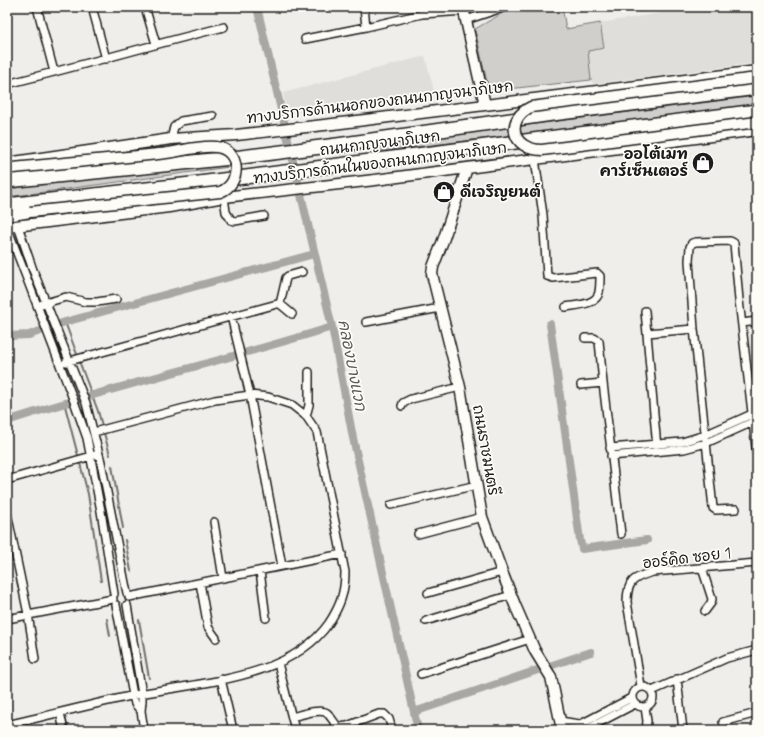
<svg xmlns="http://www.w3.org/2000/svg" width="764" height="737" font-family="Mynerve,'Playpen Sans Thai',sans-serif">
	<style>
		.built { fill: #e0deda }
		.green { fill: #d0cfcc; stroke: #767674 }
		.lines { fill: none; stroke-linecap: round; stroke-linejoin: round }
		.stream { stroke: #706f6d; stroke-width: 2 }
		.canal { stroke: #a8a7a3; stroke-width: 8 }
		.street-casing { stroke: #1c1c1c; stroke-width: 10 }
		.secondary-casing { stroke: #1c1c1c; stroke-width: 13 }
		.highway-casing { stroke: #1c1c1c; stroke-width: 16 }
		.street { stroke: #fdfcf7; stroke-width: 7 }
		.secondary { stroke: #fdfcf7; stroke-width: 10 }
		.highway { stroke: #fdfcf7; stroke-width: 13 }
		.secondary-bridge-casing { stroke: #1c1c1c; stroke-width: 13; stroke-linecap: butt }
		.secondary-bridge { stroke: #fdfcf7; stroke-width: 10 }
		.labels { text-anchor: middle; stroke-width: 3.5; stroke-linejoin: round; paint-order: stroke }
		.street-label { font-size: 15px; fill: #1c1c1c; stroke: #fdfcf7 }
		.poi-label { font-size: 15px; font-weight: bold; fill: #1c1c1c; stroke: #fdfcf7; text-anchor: end }
		.water-label { font-size: 16px; font-style: italic; fill: #5b5b59; stroke: #fdfcf7 }
	</style>
	<rect width="100%" height="100%" fill="#f0eeea"/>
	<filter id="ink" filterUnits="userSpaceOnUse"><feTurbulence type="fractalNoise" baseFrequency=".025" numOctaves="2"/><feDisplacementMap in="SourceGraphic" scale="8" xChannelSelector="R" yChannelSelector="G"/><feConvolveMatrix kernelMatrix="1 2 1 2 8 2 1 2 1" color-interpolation-filters="sRGB"/></filter>
	<g filter="url(#ink)">
		<path class="built" d="M673,7H757V63L593,84L591,80L588,51L604,48L600,23L673,11Z
			M425,56L435,95L287,114L283,93Z"/>
		<path class="green" d="M519,7H562L566,29L600,23L604,48L588,51L591,80L489,91L475,29L508,10Z
			M757,96V106L382,151L369,149L339,154L338,150L376,144Z
			M224,161L244,162V165L7,197V189Z"/>
		<g class="lines">
			<path class="stream" d="M65,322L78,357
				M79,361L98,411L110,455
				M64,402L88,494L101,581
				M112,466L123,528
				M125,540L131,571
				M107,619L110,636
				M139,620L149,678"/>
			<path class="canal" d="M257,7L332,327L353,438L418,730
				M550,324L580,540L582,549L647,540
				M7,336L29,335L65,322L314,254
				M7,421C114,386 224,361 332,327
				M414,712L591,652"/>
			<g class="street-casing">
				<path id="street" d="M37,7L54,72
					M92,7L106,59
					M145,7L156,44
					M364,7L366,27
					M466,20L505,7
					M305,39L366,27L422,14L464,11
					M7,84C80,66 151,45 224,27
					M171,139L174,127L181,121L213,116
					M535,159L543,215L547,276L553,278L597,273L600,276C600,281 600,287 599,292C597,305 576,305 566,307
					M224,197L226,212L231,220L235,221L264,216
					M18,226L33,270L86,403L101,462L127,593
					M7,227L75,404L87,438L101,511L114,594
					M42,304L66,297L86,302H97L116,299
					M280,304L286,278L288,276L302,272
					M645,311L657,448
					M231,316L250,395L282,566
					M366,322L440,308
					M742,323L757,321
					M647,333L694,329
					M585,338H594L599,341L603,383L621,534
					M66,362L277,304H280L292,314
					M581,385L603,383
					M402,406L403,403L411,399L460,387
					M306,416L309,405V372
					M610,448L682,442L705,435L752,414L757,413
					M611,456L684,449L706,443L757,420
					M7,480L95,455
					M391,505L477,485
					M736,509L716,510L713,508L694,329L689,261L690,247L692,243L696,242L730,241L734,243L739,300L757,456
					M7,513L28,614L35,659
					M214,522L223,578
					M418,534L482,517
					M702,568L712,599L711,603L705,611
					M260,571L266,618
					M200,583L208,627L216,638
					M428,593L502,572
					M129,597L342,554
					M116,605L133,695L135,704L141,711
					M127,605L142,694V701L141,711L144,730
					M7,619L113,599
					M426,621L511,595
					M278,663L295,730
					M421,674L530,639
					M221,679L233,730
					M677,679L683,730
					M641,686L627,602C627,581 634,577 653,572L757,563
					M633 697a10 10 0 1 1 20 0a10 10 0 1 1-20 0Z
					M652,691L727,658L757,650
					M645,707L647,721L646,730
					M60,713L64,730
					M292,717C300,715 320,708 327,713C332,717 333,723 339,727L347,726L379,714H384L389,719L392,730
					M560,721L579,724L583,723L633,697
					M723,722L757,713
					M7,725C51,715 96,703 140,694C201,682 290,679 329,623C340,606 345,593 345,572L317,432L306,416L292,405L268,397L250,395L215,400L94,432
					M585,730L635,704"/>
			</g>
			<g class="secondary-casing">
				<path id="secondary" d="M463,7L485,105
					M7,163L171,139L236,135L333,124L757,71
					M467,168L444,238L433,267L432,274L460,387L482,517L502,572L515,605L535,651L551,677L562,730
					M7,216L30,212
					M7,227L169,207L224,197L375,180L757,130"/>
			</g>
			<g class="highway-casing">
				<path id="highway" d="M7,181L241,157L337,145L552,114L757,88
					M7,205L191,184L757,111"/>
			</g>
			<use href="#street" class="street"/>
			<use href="#secondary" class="secondary"/>
			<use href="#highway" class="highway"/>
			<g class="secondary-bridge-casing">
				<path id="secondary-bridge" d="M757,78L531,107C505,119 511,150 542,150L757,122
					M13,168C62,163 110,159 158,154C177,153 197,145 216,147C240,149 243,183 220,192L30,212"/>
			</g>
			<use href="#secondary-bridge" class="secondary-bridge"/>
		</g>
	</g>
	<defs>
		<g id="shop-disc" transform="scale(1.15)"><circle r="9.5" fill="#1c1c1c" stroke="#fdfcf7"/><path d="M-5-2.5h2.3a2.7 3.5 0 0 1 5.4 0H5L5.5 6h-11ZM-1.5-2.5h3a1.5 2.3 0 0 0-3 0Z" fill="#fff"/></g>
	</defs>
	<g fill-rule="evenodd">
		<use href="#shop-disc" x="703" y="163"/>
		<use href="#shop-disc" x="444" y="192"/>
	</g>
	<g class="labels">
		<g class="street-label">
			<text transform="translate(380 102) rotate(-7)" y="5">ทางบริการด้านนอกของถนนกาญจนาภิเษก</text>
			<text transform="translate(380 143) rotate(-7)" y="5">ถนนกาญจนาภิเษก</text>
			<text transform="translate(380 163) rotate(-7)" y="5">ทางบริการด้านในของถนนกาญจนาภิเษก</text>
			<text transform="translate(486 450) rotate(80)" y="5">ถนนราชมนตรี</text>
			<text transform="translate(687 558) rotate(-7)" y="5">ออร์คิด ซอย 1</text>
		</g>
		<g class="poi-label">
			<text x="688" y="159">ออโต้เมท<tspan x="688" dy="17">คาร์เซ็นเตอร์</tspan></text>
			<text x="460" y="197" text-anchor="start">ดีเจริญยนต์</text>
		</g>
		<g class="water-label">
			<text transform="translate(353 365) rotate(79)" y="6">คลองบางแวก</text>
		</g>
	</g>
	<rect width="764" height="737" fill="none" stroke="#fdfcf7" stroke-width="24"/>
	<rect x="12" y="12" width="740" height="713" fill="none" stroke="#1c1c1c" stroke-width="1.5" filter="url(#ink)"/>
</svg>
